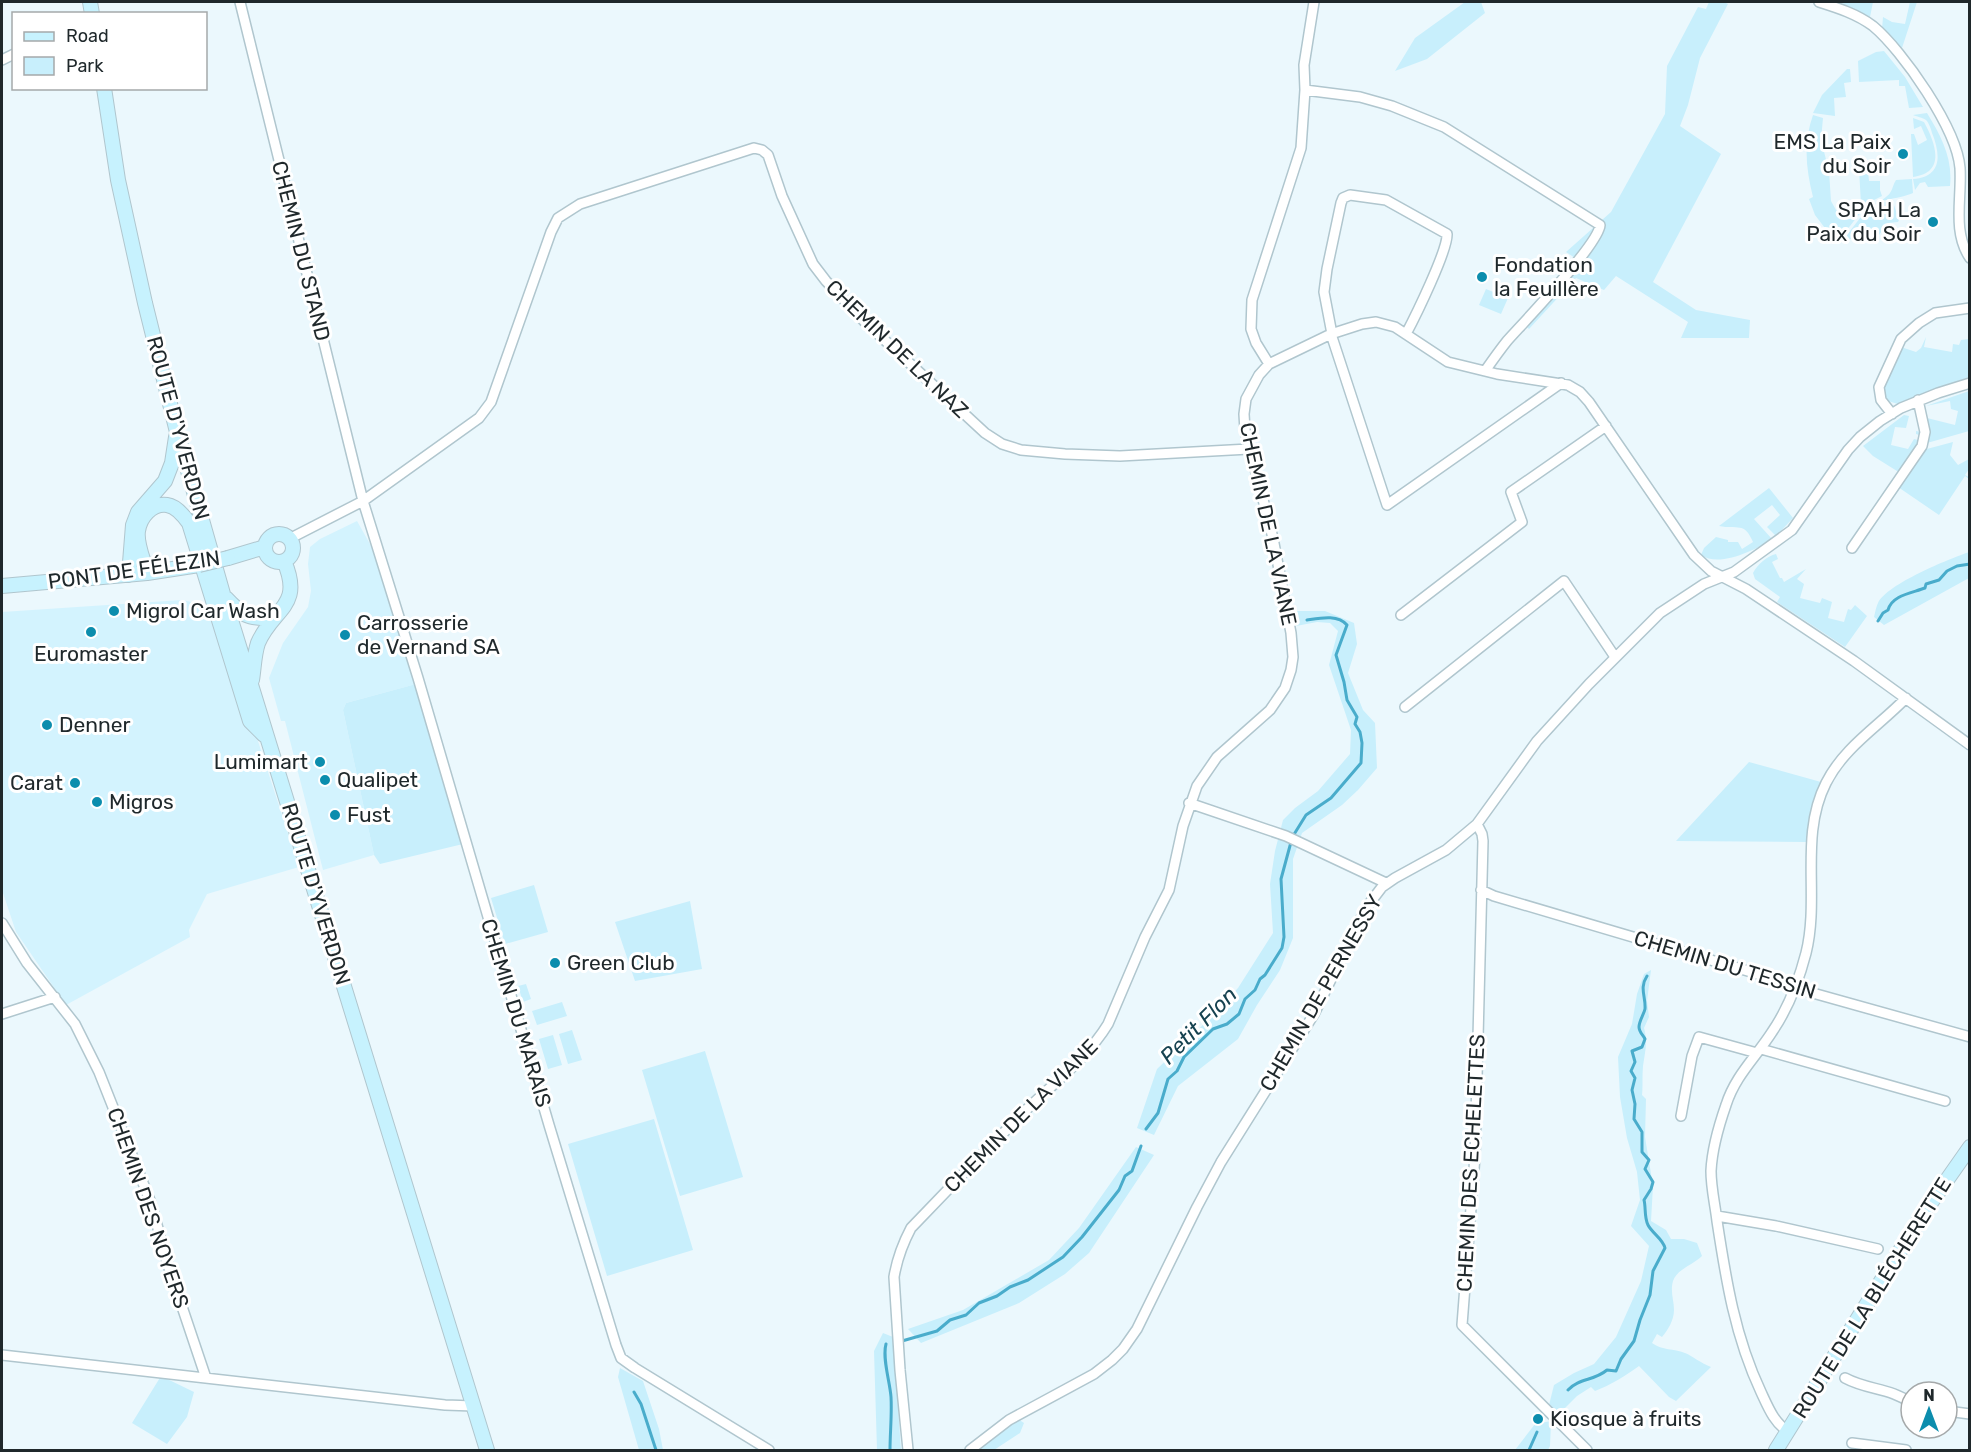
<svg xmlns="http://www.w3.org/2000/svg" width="1971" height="1452" font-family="Rubik,sans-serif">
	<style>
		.built { fill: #d3f3fe }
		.green { fill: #c8effc }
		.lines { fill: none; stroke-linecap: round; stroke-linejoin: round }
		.stream { stroke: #49accb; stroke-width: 3 }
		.street-casing { stroke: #b0c6ce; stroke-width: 12 }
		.secondary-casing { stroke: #b0c6ce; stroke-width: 16 }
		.street { stroke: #fff; stroke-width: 9 }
		.secondary { stroke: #c7f2fe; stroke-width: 14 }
		.secondary-bridge-casing { stroke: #b0c6ce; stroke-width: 16; stroke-linecap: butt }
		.secondary-bridge { stroke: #c7f2fe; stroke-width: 14 }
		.poi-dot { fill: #0c8dad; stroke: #fff; stroke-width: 2 }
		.labels { text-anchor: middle; stroke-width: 6; stroke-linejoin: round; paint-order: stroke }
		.poi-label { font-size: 21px; fill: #1f282b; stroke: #fff; text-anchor: start }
		.street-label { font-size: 21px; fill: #1f282b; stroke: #fff }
		.water-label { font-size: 22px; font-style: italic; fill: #164250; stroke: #fff }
	</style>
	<rect width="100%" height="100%" fill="#ebf8fd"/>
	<path class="built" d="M357,521L370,544L384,580L416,684L346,703L343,710L374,855L323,870L285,721H281L269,678L283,643L308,607L311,591L308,564L310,547L320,539Z
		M182,600L196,603L207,611L215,620L256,735L299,867L207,894L189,930L190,937L66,1005L16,932L2,890V612Z"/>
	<path class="green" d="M1465,2H1481L1485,13L1427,59L1395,71L1415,38Z
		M1709,2H1724L1728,4L1700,58L1688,105L1680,126L1721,154L1653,282L1696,310L1750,320L1749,338H1681L1688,322L1616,276L1604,290L1576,278L1529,329L1521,321L1575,258L1566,252L1611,212L1665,114L1667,66L1698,7L1706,9Z
		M1840,2H1873L1870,17Z
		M1910,2H1917L1902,48L1882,29L1883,17L1892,22L1905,24Z
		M1884,51L1905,77L1923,107L1909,108L1905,86H1899V80L1859,82L1858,61L1876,52Z
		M1847,69H1850L1851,82L1844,83L1846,97L1834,98L1835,116L1813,113L1822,95Z
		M1927,113C1941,136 1953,158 1950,186L1928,187L1925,182L1920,183L1915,190L1913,179C1942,177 1941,155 1932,133C1931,129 1929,123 1926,120C1923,118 1916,116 1913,115Z
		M1813,115L1823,118L1821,140L1829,171L1831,201L1836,210C1847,217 1882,204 1890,193C1893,189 1893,184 1896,180L1912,179L1913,193C1896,200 1879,198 1864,210C1854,218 1847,235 1834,238L1831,236L1815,215L1809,199L1813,197C1806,169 1803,143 1813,115Z
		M1913,118L1924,122C1935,142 1947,173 1913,177L1911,134H1914L1918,145L1927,140L1921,126L1914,129Z
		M1862,165L1868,171L1869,181H1880V190L1882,196L1862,206L1846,211V205L1861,204L1859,169Z
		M1883,202H1893L1899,220L1898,222L1888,223L1879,235L1843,240L1860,218Z
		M1486,289L1508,298L1501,314L1479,305Z
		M1926,337L1924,347L1952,352L1953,344L1959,345L1961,340L1969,339V377L1922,394L1898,404L1888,401L1882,390L1901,347L1916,352L1921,348Z
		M1969,391V431L1927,443V418L1955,425L1958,411L1951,409L1950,401L1926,406Z
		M1904,415L1909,416L1906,428L1895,427L1891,445L1908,449L1914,439L1918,440L1919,435L1916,434V431L1921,432C1918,447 1908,459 1899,471H1897L1873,456L1863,446Z
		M1953,442L1950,455L1958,465L1969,459V469L1965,475L1969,477V479L1965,476L1939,515L1898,487L1923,450Z
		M1769,488L1793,518L1776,536L1767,527L1780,515L1772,505L1754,519L1772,539C1756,550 1719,568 1701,555L1704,548L1716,537L1728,540V542H1738L1742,549L1753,542C1744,521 1738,530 1719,526Z
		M1969,552V578L1884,625L1874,617C1875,613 1876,607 1878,603C1887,584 1949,559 1969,552Z
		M1776,554L1778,559L1772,562L1780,578H1782L1784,582L1806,569L1797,579L1804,584L1800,598L1820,603L1822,598L1832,602L1828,618L1844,622L1848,609L1851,610L1855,605L1867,616L1845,647L1777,602L1780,597L1755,579L1753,573C1757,565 1767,556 1776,554Z
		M1292,611H1325L1354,623L1357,644L1348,673L1363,710L1375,723L1377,768L1358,790L1342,805L1302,833L1293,859V938L1280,970L1257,1005L1238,1039L1178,1086L1154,1135L1137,1128L1157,1069L1207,1021L1238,988L1273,933L1270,884L1275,851L1283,820L1295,808L1318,791L1350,754L1351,730L1329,665L1338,631L1330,623L1317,622L1296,626Z
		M416,684L463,844L380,864L374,855L343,710L346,703Z
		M1749,762L1821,782L1811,812L1806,842L1676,841Z
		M534,885L548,932L505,944L491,898Z
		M690,901L702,969L635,981L615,922Z
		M1651,970L1647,1001L1649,1017L1644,1028C1648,1042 1645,1052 1643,1066C1642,1076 1643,1086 1642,1095L1646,1099L1645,1137L1653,1186L1651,1221L1666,1230L1671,1239H1684L1697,1243L1702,1256C1693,1265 1677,1269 1673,1281C1670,1292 1674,1300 1674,1310C1674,1320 1668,1330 1662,1337L1657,1334L1652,1343C1663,1351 1673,1348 1685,1353C1693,1356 1700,1363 1711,1367L1676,1401L1669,1397L1639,1366C1625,1376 1611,1385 1595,1391L1591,1387L1577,1396L1556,1417L1548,1409L1554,1385L1574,1373L1594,1364L1616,1337L1641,1281L1649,1246L1631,1226L1640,1200L1637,1172L1627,1138L1620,1097L1618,1057L1632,1024L1637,994L1644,974Z
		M526,984L531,999L523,1002L518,986Z
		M562,1002L567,1016L537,1025L532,1011Z
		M572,1030L582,1060L568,1064L559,1034Z
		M553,1035L562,1065L548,1069L539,1039Z
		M705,1051L743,1177L680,1196L642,1070Z
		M654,1119L693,1250L607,1276L568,1144Z
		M1136,1147L1154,1155L1089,1253L1065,1274L1019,1303L921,1343L908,1329L963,1310L1049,1260L1079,1228Z
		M883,1333L893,1337L901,1450H877L874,1351Z
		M620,1368L643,1381L659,1429L663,1450H639L618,1377Z
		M161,1376L194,1392L187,1417L167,1444L132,1423Z
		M1018,1419L1024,1423L1020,1433L994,1450H978Z
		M1551,1421L1550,1446L1548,1450H1515L1535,1424Z"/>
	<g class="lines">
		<path class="stream" d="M1878,621L1883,613L1888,610C1892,595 1912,593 1925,588L1926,584L1939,580L1947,571L1957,566L1970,564
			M1293,836L1306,815L1331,798L1361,763L1362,743L1360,732L1355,724L1357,717L1347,700L1344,682L1336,655L1347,625C1338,614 1320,618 1307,620
			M1146,1129L1158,1113L1168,1079L1177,1071L1184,1057L1213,1029L1227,1024L1239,1014L1245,999L1255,990L1260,979L1265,975L1282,948L1284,937L1281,879L1291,842
			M902,1341L937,1331L950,1320L966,1315L979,1303L997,1296L1010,1287L1028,1280L1063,1257L1082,1237L1119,1190L1125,1176L1132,1171L1141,1146
			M886,1344C882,1358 890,1382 891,1397C892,1415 890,1433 890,1450
			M1568,1390C1579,1378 1594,1381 1607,1370L1616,1371L1621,1359L1634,1341L1640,1320L1650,1295L1653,1271L1665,1248C1663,1239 1652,1233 1648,1225C1644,1217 1646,1207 1644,1200L1651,1189L1653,1182L1645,1169L1649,1160L1642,1152V1132L1634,1119L1635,1104L1632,1090L1635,1078L1631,1071L1635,1062L1632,1051L1642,1047L1645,1039C1643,1035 1639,1032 1639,1027C1639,1021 1644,1014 1645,1009C1646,997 1639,988 1647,976
			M634,1392L641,1404L656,1450
			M1529,1450L1537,1432"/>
		<g class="street-casing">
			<path id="street" d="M240,2L363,501L418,678L549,1125L616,1345L621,1358L635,1368L769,1450
				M1819,2C1838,8 1857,14 1873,26C1903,51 1957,129 1960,168C1962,198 1952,232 1970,258
				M2,60L14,54
				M1305,90L1360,97L1392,106L1444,127L1600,225C1599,244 1524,322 1507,341C1499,351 1492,361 1485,371
				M1331,334L1387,505L1561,383
				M1332,334L1324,292L1327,269L1341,203L1343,198L1350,195L1386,200L1447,234C1448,250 1415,317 1406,334
				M1269,364L1256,343L1251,329L1252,300L1301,148L1305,90L1304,65L1314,2
				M1892,414L1881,400L1879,387L1901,339L1919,323L1935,313L1970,308
				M289,539L363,501L479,418L491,402L551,232L558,218L580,204L754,148L762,150L768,155L782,196L813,264L826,281L864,321L985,433L1002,444L1021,450L1065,454L1120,456L1249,449
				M1852,548L1922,446L1925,432L1918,400
				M1401,615L1522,522L1511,492L1606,426
				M1405,707L1564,581L1615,657
				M1189,803L1286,836L1386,883
				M1477,824L1482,834L1483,841L1475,1156L1462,1325L1587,1450
				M1481,890L1494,896L1785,982L1802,990L1970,1037
				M2,923L27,963L75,1024L99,1072L151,1203L168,1265L206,1378
				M2,1014L55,997
				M1761,1049L1945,1101
				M1681,1116L1692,1056L1699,1037L1757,1053
				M1717,1216L1776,1226L1878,1249
				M2,1355L445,1405L474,1406
				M1845,1378C1867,1390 1891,1388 1911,1403
				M1947,1411L1970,1414
				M1789,1432C1774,1423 1768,1407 1761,1392C1735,1337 1726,1280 1717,1221C1715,1204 1711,1188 1711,1171C1712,1150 1719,1125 1726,1105C1735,1076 1756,1057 1772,1032C1787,1010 1799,980 1806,953C1820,897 1799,836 1826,783C1844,747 1879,726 1906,698
				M1852,1443L1906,1450
				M908,1450L900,1370L894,1277C897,1259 902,1245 911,1228C949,1188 987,1149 1026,1110C1054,1083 1088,1057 1108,1024L1145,937L1169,890L1183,826L1197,786L1217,757L1270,710L1285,688L1291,670L1293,657L1291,633L1273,538L1245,430L1244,414L1246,399L1259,375L1269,364L1331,334L1362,324L1376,322L1395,327L1448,362L1497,374L1568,385L1580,392L1589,402L1694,555L1711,571L1746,589L1854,661L1970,745
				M970,1450L1009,1420L1094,1374L1112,1360L1123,1349L1137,1329L1197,1207L1221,1162L1314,1014L1366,908L1382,887L1395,878L1446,850L1477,824L1537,741L1589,684L1660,613L1704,584L1734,572L1792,530L1848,450L1860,437L1880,421L1901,408L1938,393L1970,383"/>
		</g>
		<g class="secondary-casing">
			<path id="secondary" d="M90,2L92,14
				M104,88L118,180L145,303L177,432L223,594L487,1450
				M265 548a14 14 0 1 1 28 0a14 14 0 1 1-28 0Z
				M228,558L265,547
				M147,573C144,560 136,544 138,531C140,517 152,503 167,505C176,506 184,516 189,523L250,721L264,735
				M129,575L133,525L138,512L165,481L172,463L176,437
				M2,586L147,573L199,565
				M226,598C243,616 247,618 273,619
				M252,680C254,668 254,655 258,643C273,608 304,607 284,561
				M1776,1450L1923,1214L1970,1147"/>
		</g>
		<use href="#street" class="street"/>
		<use href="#secondary" class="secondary"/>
		<g class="secondary-bridge-casing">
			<path id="secondary-bridge" d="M199,565L228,558"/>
		</g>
		<use href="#secondary-bridge" class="secondary-bridge"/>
	</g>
	<g class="poi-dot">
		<circle cx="1903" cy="154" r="6"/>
		<circle cx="1933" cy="222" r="6"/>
		<circle cx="1482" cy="277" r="6"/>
		<circle cx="114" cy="611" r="6"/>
		<circle cx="91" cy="632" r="6"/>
		<circle cx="345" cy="635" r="6"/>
		<circle cx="47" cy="725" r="6"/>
		<circle cx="320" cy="762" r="6"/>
		<circle cx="325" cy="780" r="6"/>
		<circle cx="75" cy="783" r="6"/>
		<circle cx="97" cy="802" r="6"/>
		<circle cx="335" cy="815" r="6"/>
		<circle cx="555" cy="963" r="6"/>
		<circle cx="1538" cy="1419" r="6"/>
	</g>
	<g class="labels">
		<g class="poi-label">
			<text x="1891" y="149" text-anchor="end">EMS La Paix<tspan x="1891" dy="24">du Soir</tspan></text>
			<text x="1921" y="217" text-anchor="end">SPAH La<tspan x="1921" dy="24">Paix du Soir</tspan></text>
			<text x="1494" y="272">Fondation<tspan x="1494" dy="24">la Feuillère</tspan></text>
			<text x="126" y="618">Migrol Car Wash</text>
			<text x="357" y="630">Carrosserie<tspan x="357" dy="24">de Vernand SA</tspan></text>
			<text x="91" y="661" text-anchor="middle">Euromaster</text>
			<text x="59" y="732">Denner</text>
			<text x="308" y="769" text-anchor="end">Lumimart</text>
			<text x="337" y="787">Qualipet</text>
			<text x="63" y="790" text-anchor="end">Carat</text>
			<text x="109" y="809">Migros</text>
			<text x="347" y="822">Fust</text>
			<text x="567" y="970">Green Club</text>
			<text x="1550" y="1426">Kiosque à fruits</text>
		</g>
		<g class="street-label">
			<text transform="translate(301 251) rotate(76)" y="7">CHEMIN DU STAND</text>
			<text transform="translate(897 349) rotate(44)" y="7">CHEMIN DE LA NAZ</text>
			<text transform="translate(178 428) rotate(75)" y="7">ROUTE D'YVERDON</text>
			<text transform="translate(1268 524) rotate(78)" y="7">CHEMIN DE LA VIANE</text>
			<text transform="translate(134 570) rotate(-8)" y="7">PONT DE FÉLEZIN</text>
			<text transform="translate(316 894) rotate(73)" y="7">ROUTE D'YVERDON</text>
			<text transform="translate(1725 965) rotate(17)" y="7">CHEMIN DU TESSIN</text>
			<text transform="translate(1321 993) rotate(-60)" y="7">CHEMIN DE PERNESSY</text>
			<text transform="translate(516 1013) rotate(73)" y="7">CHEMIN DU MARAIS</text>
			<text transform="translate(1021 1116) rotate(-45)" y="7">CHEMIN DE LA VIANE</text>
			<text transform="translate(1471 1163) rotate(-87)" y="7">CHEMIN DES ECHELETTES</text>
			<text transform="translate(148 1208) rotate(71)" y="7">CHEMIN DES NOYERS</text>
			<text transform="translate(1872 1298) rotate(-58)" y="7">ROUTE DE LA BLÉCHERETTE</text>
		</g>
		<g class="water-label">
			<text transform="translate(1198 1025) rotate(-45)" y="8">Petit Flon</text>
		</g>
	</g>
	<rect width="1971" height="1452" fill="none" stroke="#1f282b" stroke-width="6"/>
	<rect x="12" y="12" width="195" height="78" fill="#ffffff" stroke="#a5a9aa" stroke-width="1.5"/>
	<rect x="24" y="32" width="30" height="9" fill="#c7f2fe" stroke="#a5a9aa" stroke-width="1.5"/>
	<text x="66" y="42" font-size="18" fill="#1f282b">Road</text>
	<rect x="24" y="57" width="30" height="18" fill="#c8effc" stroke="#a5a9aa" stroke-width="1.5"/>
	<text x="66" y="72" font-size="18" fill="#1f282b">Park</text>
	<g transform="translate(1929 1410)"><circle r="28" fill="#ffffff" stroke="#a5a9aa" stroke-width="1.5"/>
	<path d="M0-4.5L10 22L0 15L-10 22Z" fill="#0c8dad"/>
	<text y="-9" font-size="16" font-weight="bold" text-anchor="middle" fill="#1f282b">N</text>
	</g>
</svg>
